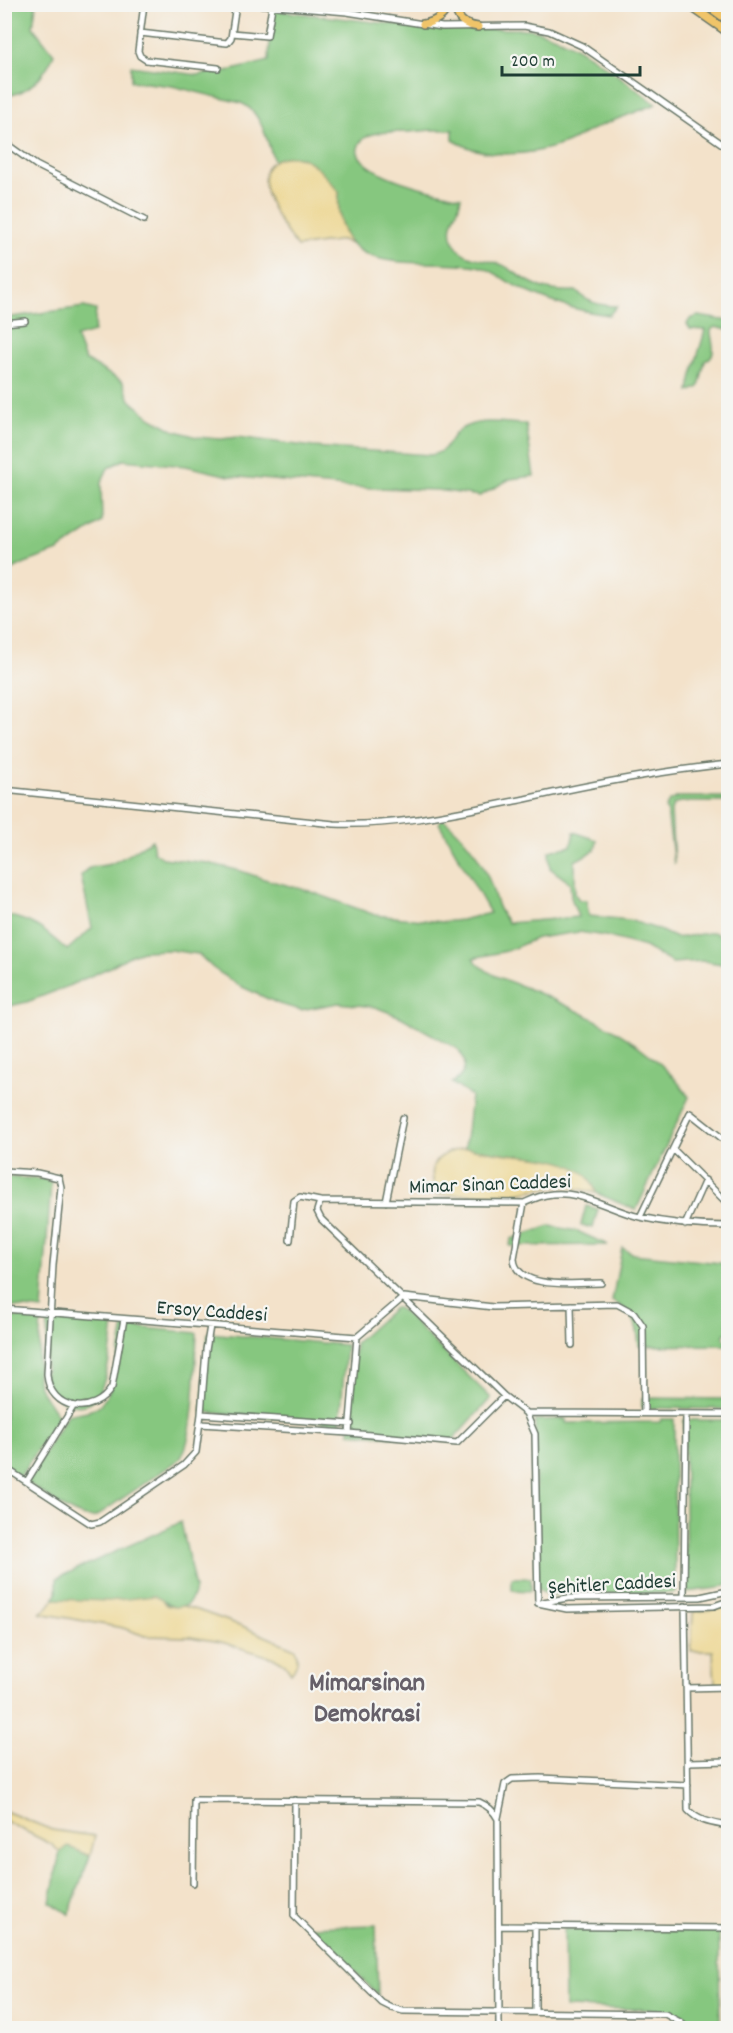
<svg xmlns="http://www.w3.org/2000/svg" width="733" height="2033" font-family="Dekko,sans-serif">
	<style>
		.green { fill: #86c77f; stroke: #52825a; stroke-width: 1.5 }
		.sand { fill: #eeda9e; stroke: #868c69; stroke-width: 1.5 }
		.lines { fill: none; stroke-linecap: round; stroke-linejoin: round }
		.minor-casing { stroke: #697768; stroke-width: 8 }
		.major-casing { stroke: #697768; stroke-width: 10 }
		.highway-casing { stroke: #697768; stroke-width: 11 }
		.minor { stroke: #fff; stroke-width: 5 }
		.major { stroke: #f0c469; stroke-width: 7 }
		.highway { stroke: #f0c469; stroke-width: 8 }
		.labels { text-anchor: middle; stroke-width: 4.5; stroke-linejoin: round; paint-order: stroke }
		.street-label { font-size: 21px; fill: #1f3d34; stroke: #f6f6f2 }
		.district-label { font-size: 27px; font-weight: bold; fill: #666069; stroke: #f6f6f2 }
	</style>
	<rect width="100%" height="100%" fill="#f6f6f2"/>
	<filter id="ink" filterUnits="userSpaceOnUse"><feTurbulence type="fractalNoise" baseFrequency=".0167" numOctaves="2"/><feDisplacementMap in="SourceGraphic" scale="12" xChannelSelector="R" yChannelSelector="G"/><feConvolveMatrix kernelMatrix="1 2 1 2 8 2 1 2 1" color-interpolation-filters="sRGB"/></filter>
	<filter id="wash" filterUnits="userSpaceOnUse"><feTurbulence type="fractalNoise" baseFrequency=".008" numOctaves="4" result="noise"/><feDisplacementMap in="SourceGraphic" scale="24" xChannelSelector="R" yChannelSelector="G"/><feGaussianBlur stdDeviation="1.35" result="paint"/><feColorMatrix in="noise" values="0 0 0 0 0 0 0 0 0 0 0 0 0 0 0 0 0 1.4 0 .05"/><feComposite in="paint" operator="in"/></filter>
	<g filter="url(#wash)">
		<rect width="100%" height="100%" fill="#f3e2ca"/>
		<path class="green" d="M4,5H36L33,27L54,54C45,75 29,94 5,96Z
			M271,10L434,29H529C572,36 620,78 656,104C638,112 618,118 600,126C588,131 578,138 566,143C531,156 486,160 453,140V130C437,129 422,131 407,132C393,133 362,128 358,148C357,151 358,154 360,157C375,179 435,191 461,197C459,213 447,223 453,240C460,261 483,257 500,264C507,266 513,272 520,276C540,289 552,292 576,291C586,302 602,306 617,306L609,315C577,311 547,302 518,287C505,281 495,271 481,267C425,254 332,287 339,192C321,172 306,146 274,161C267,142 262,111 241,103L172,86L131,81V66L198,75L232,70L269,61Z
			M84,307L96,310L94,332L76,337L85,360L123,382L130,400L150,417L173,430L197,437L221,439L238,437L313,447L430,455C452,451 447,437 461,429C480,417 505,424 526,424L534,476L510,479L480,496L437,490L346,487L229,476L186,466L123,460L108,468L101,483L102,522L58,551L25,563L5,573V318Z
			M698,316L728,321V330L715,327L711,330C710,341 720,354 705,361L699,387L689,392C691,371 700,351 705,330L690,329L687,324L690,319Z
			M678,797H728V802H680L673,805L671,811L674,864L667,811L665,809L669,801Z
			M442,818C462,834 478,853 488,877C496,895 494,906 508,923L578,917L571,897L570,883L550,868L549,851L571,846L574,832L597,840L595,850L575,861V894L579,900H586L589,916L629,920L657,929L676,938L714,932L721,937L728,938V965L704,961L672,963L645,947L605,936L579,932L537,938L507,951L473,958C488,977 508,980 529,989C587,1014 653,1043 689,1097L636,1210L596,1193C586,1160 545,1158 516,1155C499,1153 482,1150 465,1148L471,1096L452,1083C467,1075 469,1059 456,1048L401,1017L375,1007L338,1003L301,1010L279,1004L238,985L213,968L198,954L170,950L143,951L131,955L108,968L66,987L27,1002L5,1007V915C37,922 43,929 67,950L92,928L81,876C89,863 98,868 110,864C120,861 142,846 152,840L154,852L163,858L208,863L241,871L264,879L309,891L375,915L442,922L461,920L490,913L439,823Z
			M4,1177L44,1179L51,1183L42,1310L5,1306Z
			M586,1206L598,1209L593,1228L581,1225Z
			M550,1226L577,1231L608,1245L510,1246L511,1239Z
			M622,1248L633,1254L721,1263L726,1271H728V1332L724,1334V1339L728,1341V1345L639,1346C637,1321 634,1313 612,1301Z
			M394,1308H398L402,1311L491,1398L451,1442L350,1433L355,1343Z
			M4,1316L41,1319L37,1380L39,1387L57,1414L58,1417L20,1477L5,1467Z
			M48,1320L114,1325C110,1350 108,1423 65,1402C53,1396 48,1391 45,1378Z
			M124,1326L197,1333C195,1363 196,1437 180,1459L95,1517C77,1522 42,1492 27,1482L67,1415C77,1412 86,1413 95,1408C116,1397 119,1348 124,1326Z
			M208,1333L346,1345L340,1423L202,1412Z
			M642,1398L728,1399V1409L642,1408Z
			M566,1419V1423L660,1422L661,1419H674L675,1593L548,1595L536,1587L535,1421L537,1420Z
			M684,1420H728V1584L719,1588L686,1592Z
			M181,1522L195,1588C194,1596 191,1603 183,1606C169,1611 165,1598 153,1597C143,1596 131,1600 121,1601C98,1603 76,1601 54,1599L57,1592V1578Z
			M512,1578H531V1591L512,1590Z
			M67,1846L90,1856L69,1914L50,1902L60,1852Z
			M376,1925L378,1995L310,1927Z
			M564,1929L719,1931L720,2028H691L678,2016L664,2010L565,2007Z"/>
		<path class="sand" d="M293,156C315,159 325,177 339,192C337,211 340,228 350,244L343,240L297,247C280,224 235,159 293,156Z
			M465,1148C482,1150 499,1153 516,1155C544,1158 588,1160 596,1193L579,1189L554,1186L513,1194L437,1195C426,1165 434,1154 465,1148Z
			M154,1596L162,1600L166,1605L174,1607L183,1606L203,1612L242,1626L295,1649C299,1658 298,1665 291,1673L285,1664L277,1659L221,1642L190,1637L145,1636L123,1628L40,1613L47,1608L54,1599L108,1601Z
			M728,1607V1683L715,1684L713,1651H691L693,1612Z
			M5,1811L52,1830L95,1836L90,1856L67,1846L60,1852L51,1844L5,1821Z"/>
	</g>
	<g filter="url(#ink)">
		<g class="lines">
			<g class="minor-casing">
				<path id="minor" d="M144,4L138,51L140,56L146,60L218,68
					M254,4L347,12L442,27L524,26L549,31L582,46L728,148
					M140,33L227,43L231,38L236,4
					M232,33L267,36L272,7
					M4,142L36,165L144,220
					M4,323L25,321
					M4,790L334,824C401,826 459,812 525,799C592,784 660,771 728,764
					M673,1149L728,1204
					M4,1171L37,1173L59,1178L61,1187L53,1265L47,1374C49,1411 95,1417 112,1387L124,1319
					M320,1201L317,1211L321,1219L504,1396L526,1413L535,1434L538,1603
					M386,1202L403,1118
					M524,1203L514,1258C515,1291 578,1283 601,1283
					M640,1217L690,1113L728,1143
					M685,1225L705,1180
					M290,1240L294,1201L300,1197L320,1201L524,1203C531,1200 539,1196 546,1195C579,1188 609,1210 640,1217C670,1224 699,1226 728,1226
					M571,1305L572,1345
					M4,1309L357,1337L404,1297L493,1307L617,1304L634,1313L643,1326L644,1413
					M357,1337L349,1433L457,1443L504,1396
					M526,1413L728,1414
					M201,1414L351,1424
					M200,1424L349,1433
					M4,1467L91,1524L100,1522L184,1465L196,1452L201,1414L206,1350L210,1326
					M27,1481L73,1407
					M684,1596L686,1414
					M543,1602L568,1598L700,1597L728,1591
					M538,1603L567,1609L714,1606L728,1601
					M685,1606L688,1810C699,1822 713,1823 728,1826
					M687,1688L728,1687
					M688,1762L728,1761
					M295,1800L294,1916L382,2003L392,2008L403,2011L665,2014L680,2022L687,2028
					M498,1818L505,1784L512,1779L540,1778L688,1785
					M193,1883L194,1800L479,1802C488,1806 493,1810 498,1819L499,2028
					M499,1926L728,1928
					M535,1926V2012"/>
			</g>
			<g class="major-casing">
				<path id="major" d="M456,4C456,20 464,25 478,27
					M423,24C435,22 445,16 448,4"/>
			</g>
			<g class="highway-casing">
				<path id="highway" d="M688,4L728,32
					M706,4L728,20"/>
			</g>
			<use href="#minor" class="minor"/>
			<use href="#major" class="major"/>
			<use href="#highway" class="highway"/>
		</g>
	</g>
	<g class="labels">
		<g class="street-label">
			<text transform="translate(490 1183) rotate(-2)" y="7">Mimar Sinan Caddesi</text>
			<text transform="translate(212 1310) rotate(4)" y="7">Ersoy Caddesi</text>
			<text transform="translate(612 1583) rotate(-3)" y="7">Şehitler Caddesi</text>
		</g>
		<g class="district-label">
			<text x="367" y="1690">Mimarsinan<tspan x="367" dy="31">Demokrasi</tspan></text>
		</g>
	</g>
	<rect width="733" height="2033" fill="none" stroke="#f6f6f2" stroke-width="24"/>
	<path d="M502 66v9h138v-9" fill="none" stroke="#1f3d34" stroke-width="3"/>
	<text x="511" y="66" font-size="18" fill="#1f3d34" stroke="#f6f6f2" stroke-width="4.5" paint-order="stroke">200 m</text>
</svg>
